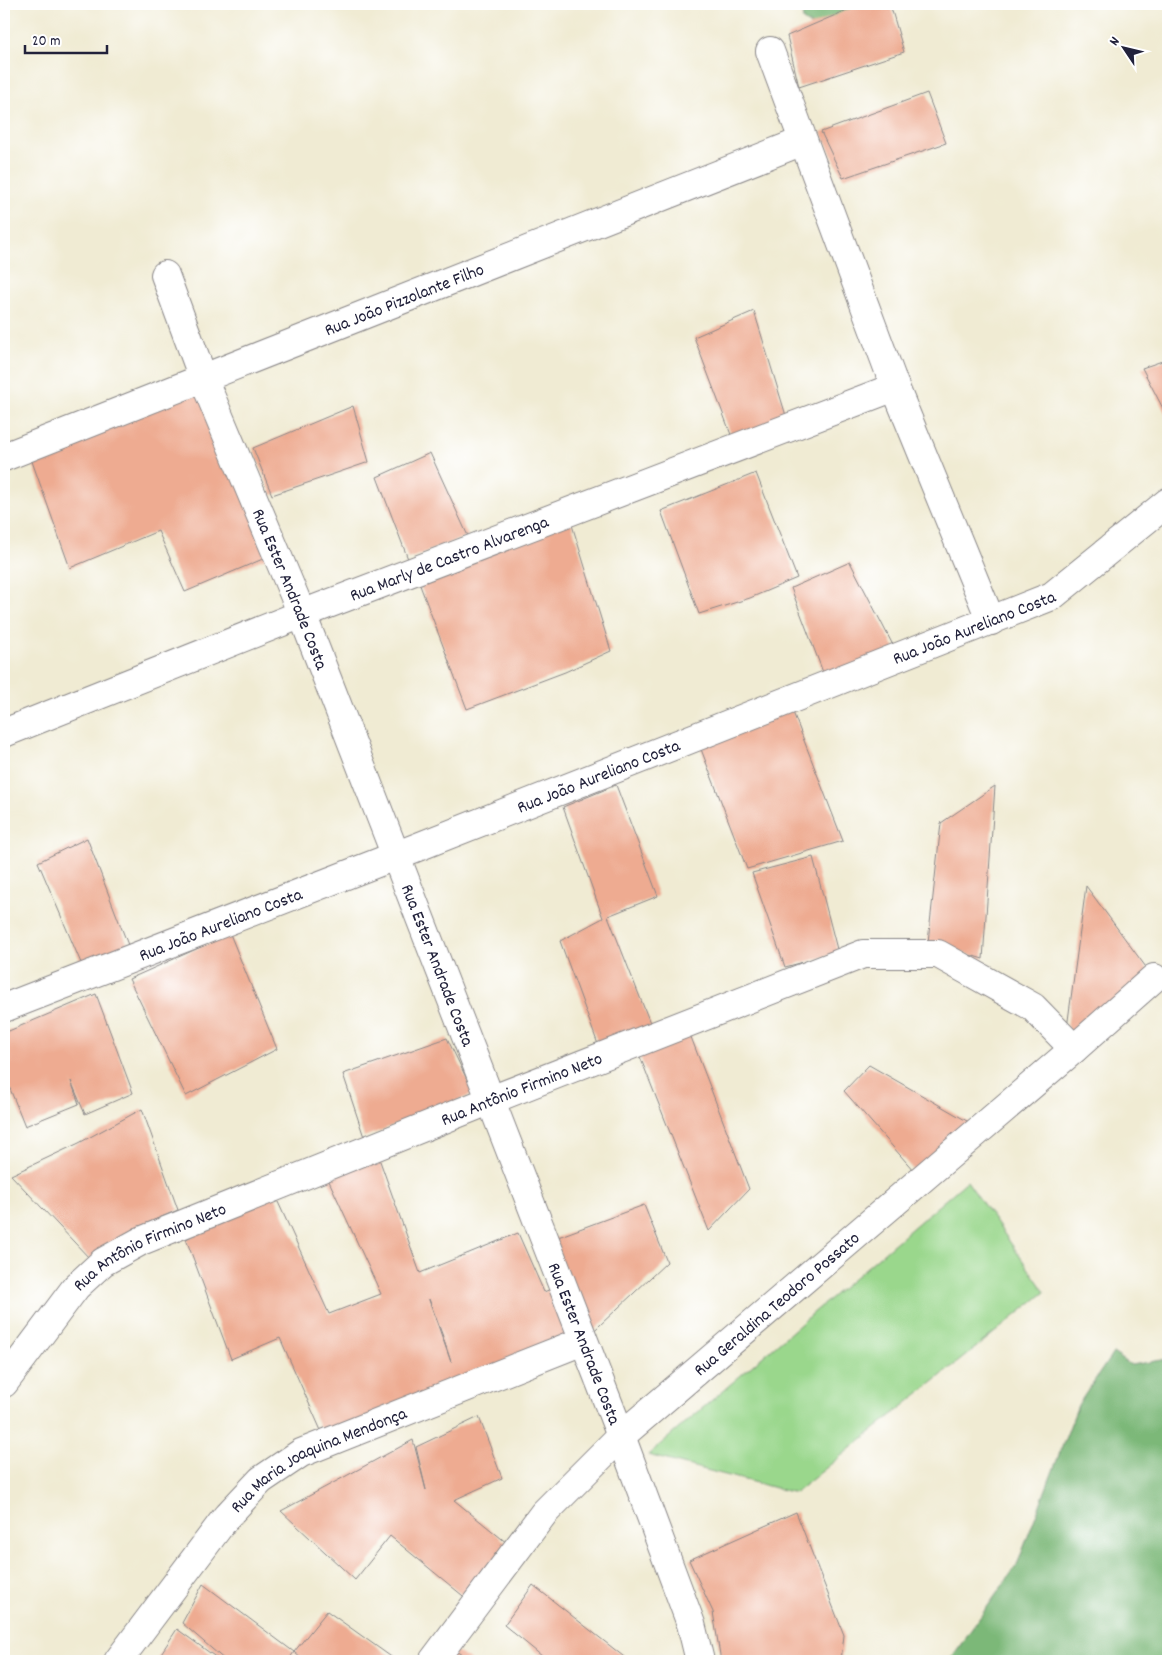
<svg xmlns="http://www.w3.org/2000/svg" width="1172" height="1665" font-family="Dekko,sans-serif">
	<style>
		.green { fill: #9ad78c; stroke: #5e7c64 }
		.forest { fill: #7bb878; stroke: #4e6d5a }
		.building { fill: #eeab91; fill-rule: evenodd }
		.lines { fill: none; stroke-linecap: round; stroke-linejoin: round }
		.street-casing { stroke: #898687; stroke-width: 30 }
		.street { stroke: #fff; stroke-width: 28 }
		.labels { text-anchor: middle; stroke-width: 5; stroke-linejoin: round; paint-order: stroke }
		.street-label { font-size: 18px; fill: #22223b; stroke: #fff }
	</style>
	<rect width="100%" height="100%" fill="#fff"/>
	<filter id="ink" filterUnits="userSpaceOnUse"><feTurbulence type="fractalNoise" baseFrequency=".02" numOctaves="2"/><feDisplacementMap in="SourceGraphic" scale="10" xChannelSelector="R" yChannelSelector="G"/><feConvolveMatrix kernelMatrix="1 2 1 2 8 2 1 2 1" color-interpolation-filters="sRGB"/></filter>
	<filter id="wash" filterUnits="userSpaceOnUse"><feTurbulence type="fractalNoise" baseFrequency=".0096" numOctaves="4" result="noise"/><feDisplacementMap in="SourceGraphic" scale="20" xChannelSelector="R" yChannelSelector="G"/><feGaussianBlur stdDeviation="1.12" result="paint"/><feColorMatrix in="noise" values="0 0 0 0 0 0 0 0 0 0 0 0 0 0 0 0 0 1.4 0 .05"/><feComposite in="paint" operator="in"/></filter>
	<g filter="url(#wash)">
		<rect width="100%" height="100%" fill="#f0ebd3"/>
		<path class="green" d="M967,1181L1045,1292L795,1493L648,1455Z"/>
		<path class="forest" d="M801,4H899L838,44L803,20Z
			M1113,1353L1131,1365L1168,1359V1661H949L1017,1565L1078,1405Z"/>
		<g id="blocks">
			<path class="building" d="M861,4H890L904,52L799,87L787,36Z
				M927,93L946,143L843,178L821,132Z
				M754,311L787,419L733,440L694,337Z
				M1168,359V418L1142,368Z
				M200,385L277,553L185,592L158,531L70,568L29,453Z
				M353,406L369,462L272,495L253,448Z
				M430,453L468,536L408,559L377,477Z
				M756,473L797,578L750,598L699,614L661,511Z
				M568,512L611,651L565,672L467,709L418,580Z
				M850,562L896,651L824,675L791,588Z
				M791,707L843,841L747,869L699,744Z
				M616,785L658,896L608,916L652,1028L599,1047L560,941L603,918L563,807Z
				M995,786L983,959L928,942L941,823Z
				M87,838L128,945L84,970L38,862Z
				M813,857L838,953L785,967L752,873Z
				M1086,886L1154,978L1069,1044L1067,1028Z
				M230,934L277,1049L186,1096L129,979Z
				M96,994L133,1093L85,1114L71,1081L79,1104L25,1126L4,1074V1033Z
				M686,1024L749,1189L709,1231L635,1044Z
				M447,1038L474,1094L364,1137L343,1074Z
				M869,1065L981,1129L921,1179L844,1091Z
				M142,1109L178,1210L133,1229L90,1259L11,1175L79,1143Z
				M375,1147L420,1273L518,1233L544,1292L555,1287L573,1337L323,1435L280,1338L231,1359L186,1239L237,1213L273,1191L329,1314L381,1294L323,1168ZM429,1299L442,1334L451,1362L429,1300Z
				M644,1205L667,1262L583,1341L550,1240Z
				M479,1417L502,1478L454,1500L507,1543L468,1600L390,1536L355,1580L281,1511L413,1440L426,1490L416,1447Z
				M796,1512L844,1635L841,1661H720V1655L713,1612L689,1560Z
				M203,1584L294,1652L288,1661H226L182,1623Z
				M533,1585L628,1660L626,1661H548L504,1625Z
				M327,1611L397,1661H304L294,1652Z
				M177,1629L221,1661H156Z
				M450,1647L471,1661H440Z"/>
		</g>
	</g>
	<g filter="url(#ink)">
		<use href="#blocks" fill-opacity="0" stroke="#898687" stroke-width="1"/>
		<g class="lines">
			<g class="street-casing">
				<g id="street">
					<path d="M770,51L895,387L991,621"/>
					<path id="s1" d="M165,275L203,378L302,614L621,1436L691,1624L700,1661"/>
					<path id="s2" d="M4,457L803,141"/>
					<path id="s3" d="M4,733L302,614L895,387"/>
					<path id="s4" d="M4,1008L395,856L1052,596L1168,502"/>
					<path id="s5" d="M4,1383L76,1287L103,1262L141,1241L491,1100L863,954H938L1033,1007L1074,1049"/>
					<path id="s6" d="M118,1661L227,1516L261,1480L301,1453L583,1341"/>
					<path id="s7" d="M433,1661L544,1513L621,1436L1074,1049L1154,978"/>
				</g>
			</g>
			<use href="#street" class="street"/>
		</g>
	</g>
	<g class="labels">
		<g class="street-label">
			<text dy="6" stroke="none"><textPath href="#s2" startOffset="430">Rua João Pizzolante Filho</textPath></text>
			<text dy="6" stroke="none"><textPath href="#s3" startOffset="478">Rua Marly de Castro Alvarenga</textPath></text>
			<text dy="6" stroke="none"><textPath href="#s1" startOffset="338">Rua Ester Andrade Costa</textPath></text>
			<text dy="6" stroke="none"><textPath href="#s4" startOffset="1042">Rua João Aureliano Costa</textPath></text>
			<text dy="6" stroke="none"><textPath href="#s4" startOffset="638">Rua João Aureliano Costa</textPath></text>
			<text dy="6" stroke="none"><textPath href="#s4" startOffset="232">Rua João Aureliano Costa</textPath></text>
			<text dy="6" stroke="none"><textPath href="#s1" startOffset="742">Rua Ester Andrade Costa</textPath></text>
			<text dy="6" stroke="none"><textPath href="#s5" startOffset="610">Rua Antônio Firmino Neto</textPath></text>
			<text dy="6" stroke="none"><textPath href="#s5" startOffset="205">Rua Antônio Firmino Neto</textPath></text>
			<text dy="6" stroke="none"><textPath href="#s7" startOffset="498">Rua Geraldina Teodoro Possato</textPath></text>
			<text dy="6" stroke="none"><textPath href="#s1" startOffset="1148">Rua Ester Andrade Costa</textPath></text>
			<text dy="6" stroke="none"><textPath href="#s6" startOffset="291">Rua Maria Joaquina Mendonça</textPath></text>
		</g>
	</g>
	<rect width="1172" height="1665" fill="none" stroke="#fff" stroke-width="20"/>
	<g transform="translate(1124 48) rotate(305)" stroke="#ffffff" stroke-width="4" paint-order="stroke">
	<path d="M0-4L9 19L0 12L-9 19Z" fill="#22223b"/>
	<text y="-8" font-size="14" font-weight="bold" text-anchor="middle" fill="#22223b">N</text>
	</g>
	<path d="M25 45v8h82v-8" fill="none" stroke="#22223b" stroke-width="2.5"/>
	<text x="32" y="45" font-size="15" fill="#22223b" stroke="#ffffff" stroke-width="4" paint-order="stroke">20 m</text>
</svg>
